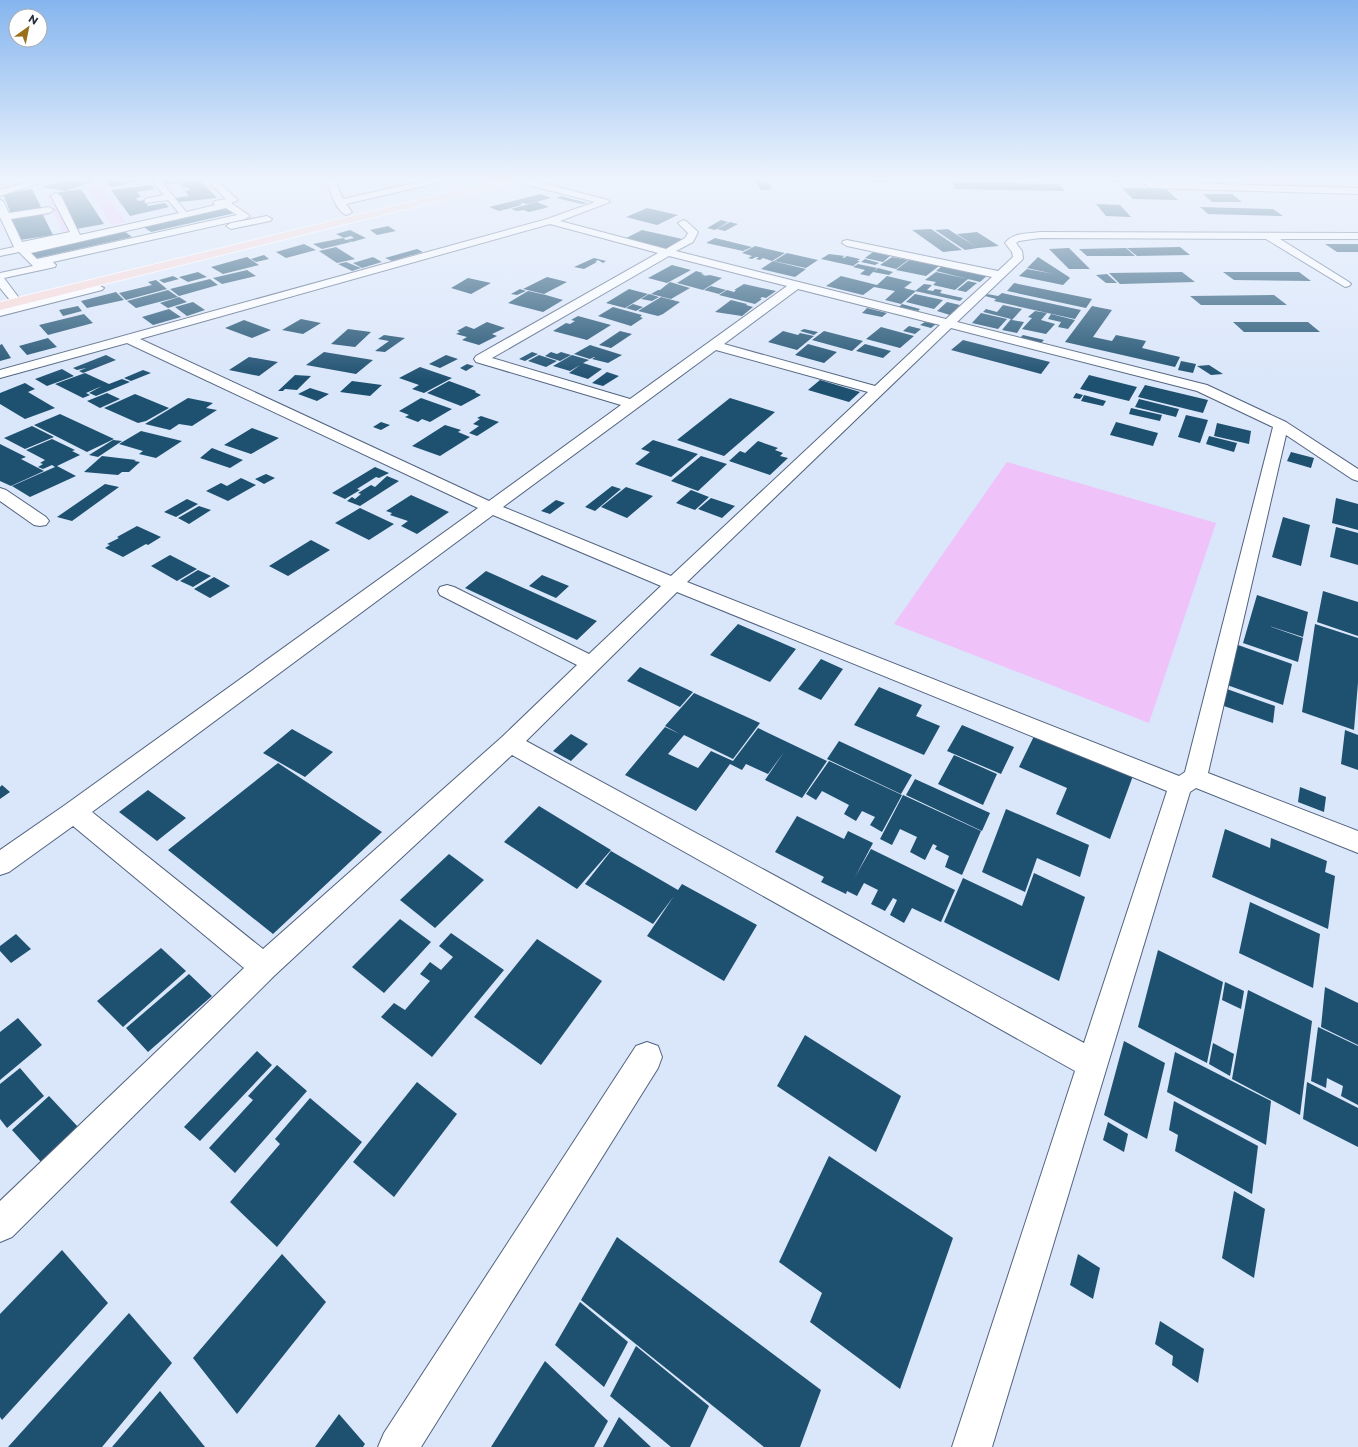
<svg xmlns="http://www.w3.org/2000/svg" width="1358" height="1447" font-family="Montserrat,sans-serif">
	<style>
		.green { fill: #efc2f9 }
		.building { fill: #1e5070 }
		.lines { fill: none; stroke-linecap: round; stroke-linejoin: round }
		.minor-casing { stroke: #51637f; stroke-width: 2 }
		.major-casing { stroke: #fff; stroke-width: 2 }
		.minor { fill: #fff; fill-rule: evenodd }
		.major { fill: #fad7d6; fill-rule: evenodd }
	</style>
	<rect width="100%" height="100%" fill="#dae6fa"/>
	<path class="green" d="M1163,178H1294L1301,183Z
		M102,187L126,222L112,225L88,189Z
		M53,194L73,234L65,236L45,195Z
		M1007,462L1216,523L1149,723L894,624Z"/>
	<path class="building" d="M70,178H103L66,191L42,187Z
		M111,178H145L146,180L110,187L105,179Z
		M176,178H198L217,198L179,202L175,198L189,196L185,191L190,190L187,187L183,188L179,183L162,185L159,181Z
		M871,178H888L889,182H872Z
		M1044,178H1118L1122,182L1045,179Z
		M755,181H767L772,189L761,190Z
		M952,182L1059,184L1065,191L955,189Z
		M151,185L155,189L137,192L141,197L136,198L138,201L144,200L148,206L165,203L169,207L130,216L111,190Z
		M1122,188L1166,189L1178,200L1133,199Z
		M32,189L42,209L11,214L3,194Z
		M81,189L104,224L76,229L55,193Z
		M541,194L551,198L528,204L522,203L520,204L522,205L499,211L489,207Z
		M1203,194H1232L1242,202H1212Z
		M561,196L587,203L582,204L556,198Z
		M537,202L549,207L529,212L523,210L517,211L511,209Z
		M1096,204L1120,205L1131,217L1106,216Z
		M1200,207L1273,209L1283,216L1208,214Z
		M225,208L235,213L151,232L142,226Z
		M647,208L678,215L657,225L626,217Z
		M42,213L53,235L20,240L10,218Z
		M721,220L728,222L715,230L707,228Z
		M730,222L738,224L725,231L717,229Z
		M388,226L396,231L377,235L370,230Z
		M931,229L962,250L943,252L912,230Z
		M948,229L954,233L978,248L965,250L935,230Z
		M123,230L132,237L37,258L29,251Z
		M350,230L366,238L352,242L348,240L351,242L322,249L313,244L343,238L346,240L354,238L351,236L344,238L336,234Z
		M642,230L687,240L668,250L622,240Z
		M977,232L999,246L978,248L957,234Z
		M715,238L752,247L743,251L706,243Z
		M304,244L316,250L286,258L276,252Z
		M1325,244H1358V252H1337Z
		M755,246L785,253L772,261L763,258L760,260L756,259L759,257H756L752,259L748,258L752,256L742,253Z
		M336,247L355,259L337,263L319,251Z
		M1180,247L1190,255L1137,256L1127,248Z
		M1069,248L1090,269H1069L1049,249Z
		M1126,248L1135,256H1087L1079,249Z
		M417,249L423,252L392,261L385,258Z
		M873,252L890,256L883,262L865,258Z
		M787,253L818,260L806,268L774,261Z
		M829,254L845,256L842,257L844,258L847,256L860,259L857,261H860L853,266L821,259Z
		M264,255L269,259L256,262L251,259Z
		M247,257L259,265L223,274L211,267Z
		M373,257L382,262L362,268L353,263Z
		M892,257L908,260L896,269L880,265Z
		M1038,257L1069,277L1070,278L1063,285L1019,276L1027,269L1054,274L1027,268Z
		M594,258L606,261L603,263L598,260L595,262H597L584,269L574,267Z
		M865,259L879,263L875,265L861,262Z
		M909,260L939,266L926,276L896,270Z
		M773,261L806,269L795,277L761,269Z
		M346,262L361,268L352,271L338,264Z
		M858,264L877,268L869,276L860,274L865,270L853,267Z
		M672,265L691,270L667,283L648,278Z
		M942,266L989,274L980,282L936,271Z
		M878,268L893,272L889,275L873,272Z
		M247,270L256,276L222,284L213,278Z
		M696,271L703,273L701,274L705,275L703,276L710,275L722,278L703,290L677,283Z
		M198,272L207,277L188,282L179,277Z
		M936,272L968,279L955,290L933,285L936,282L925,280Z
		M1182,272L1195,282L1120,284L1109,273Z
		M1223,272H1299L1311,281L1234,280Z
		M1107,274L1117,283H1106L1096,275Z
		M173,276L179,279L164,283L159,280Z
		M841,276L877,285L887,276L912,282L904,288L916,291L901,304L885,300L895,291L874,287L863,295L826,286Z
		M547,277L567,282L544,294L523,289Z
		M468,278L491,283L471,294L451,288Z
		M210,279L218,285L179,296L170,289Z
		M156,280L167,289L126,300L119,293L152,285L148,282Z
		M968,281L977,283L966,292L957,290Z
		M670,282L690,288L671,299L651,294L658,290H660Z
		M1014,283L1092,299L1086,308L1007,291Z
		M744,284L776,291L766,298L762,297L760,299H762L755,304L719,295L727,290L734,292L736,290H734Z
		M924,284L932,285L927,290L933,291L935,289L942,290L940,293L963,298L960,301L915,291Z
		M711,286L726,290L719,294L704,290Z
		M520,289L526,291L517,295L511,294Z
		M629,289L648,294L625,308L606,303Z
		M168,290L178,297L136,308L127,301Z
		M528,291L546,295L563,300L543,312L508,303Z
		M116,292L124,300L87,308L81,301Z
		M1002,293L1081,310L1075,319L994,301L996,299L985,296L987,294L998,296Z
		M649,294L659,297L652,301L641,299Z
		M915,294L943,300L934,309L906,302Z
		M1274,295L1287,305H1201L1190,296Z
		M179,297L187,302L168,308L160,303Z
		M661,297L680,302L663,314L658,316L638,311Z
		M731,300L747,304L746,305L753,307L742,316L715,312Z
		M193,302L205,310L187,316L175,307Z
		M947,302L960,305L950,315L937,311Z
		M633,304L643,307L636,311L626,308Z
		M902,304L920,309L918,311L899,307Z
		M1003,305L1022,309L1012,320L1024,322L1017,333L1002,330L1011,319L983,312L986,309L997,312Z
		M78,306L82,311L63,316L59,310Z
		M1092,306L1112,310L1093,337L1112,341L1116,335L1146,341L1142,348L1180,357L1175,367L1065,342Z
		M613,307L642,315L640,317L643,318L631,326L598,316Z
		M867,308L887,313L882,317L862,313Z
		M169,309L181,317L153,325L142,317Z
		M1035,311L1047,313L1041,320L1055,324L1046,334L1022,329L1032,318L1028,317Z
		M981,313L1007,319L998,329L972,323Z
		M84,314L93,323L48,335L39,325Z
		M1051,314L1075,320L1068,329L1058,327L1061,322L1048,319Z
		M578,316L611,325L587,340L553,331L566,323L570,324L575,321L571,320Z
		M301,319L321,323L303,334L282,330Z
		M244,320L271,330L252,338L225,328Z
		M487,322L505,328L492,334L497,336L479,345L462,340L467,337L456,334L460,332L457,331L466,326L474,329Z
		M925,322L936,324L931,328L920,325Z
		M1233,322H1308L1320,332H1244Z
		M909,326L921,329L915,334L903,331Z
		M881,327L914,336L900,348L866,339Z
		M348,329L371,332L355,347L331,344Z
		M804,329L818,332L814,335L800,331Z
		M620,331L632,334L611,348L599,345Z
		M783,331L798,335L800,333L814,336L797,350L768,342Z
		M824,331L863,341L852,351L812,340Z
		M384,335L405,338L385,352L375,351L389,341L378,339Z
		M1023,335L1044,340L1040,344L1019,339Z
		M48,338L57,347L27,355L19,346Z
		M963,340L1050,362L1041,374L951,350Z
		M2,344L11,358L0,361V345Z
		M808,344L837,352L824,363L795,355Z
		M865,344L891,351L883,358L856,351Z
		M590,345L622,355L608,363L592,359L595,357H594L590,359L574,354Z
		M324,352L373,360L356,374L306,365Z
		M532,352L538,354L525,361L519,359Z
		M551,352L557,354L561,352L571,355L560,361L545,356Z
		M106,355L116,360L83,373L79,371L86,368L77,370L73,368Z
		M446,355L458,359L440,368L429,364Z
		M539,355L557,361L546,367L528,361Z
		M572,355L589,360L583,363L602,369L588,379L569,373L580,365L570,371L553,366Z
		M249,357L278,362L259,376L229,370Z
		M1181,361L1196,364L1193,373L1178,370Z
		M467,364L474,366L466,371L460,368Z
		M1209,365L1223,374L1211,375L1197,366Z
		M420,367L452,378L424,393L412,389L419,385L399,378Z
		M62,369L74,376L47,386L35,379Z
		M143,370L151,373L131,381L124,378Z
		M607,372L619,376L603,386L592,383Z
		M85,373L109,384L122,379L130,382L96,396L89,393L102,386L86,393L90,395L83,398L55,384Z
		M295,375L311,376L297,390L285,389L283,391H278Z
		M1089,375L1137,387L1129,401L1080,389Z
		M820,380L860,392L849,402L808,390Z
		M352,381L382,385L370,396L340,392Z
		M449,381L476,391L475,392L481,395L461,406L427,393Z
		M25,383L35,389L28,392L55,408L25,419L0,404V393Z
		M1145,385L1208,400L1203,413L1138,397Z
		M310,388L329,394L317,401L298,394Z
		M107,393L120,399L100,408L87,401Z
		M1076,393L1083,395L1080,399L1073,398Z
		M135,394L169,408L146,421L138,423L104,408Z
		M1084,395L1106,401L1103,406L1081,401Z
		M188,398L213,403L206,408L217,410L192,426L179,424L170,430L145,424Z
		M421,398L452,409L430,422L422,419L418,422L405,417L409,415L399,411Z
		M730,398L775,412L724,456L677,440Z
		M1139,399L1179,409L1176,417L1135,407Z
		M1131,408L1162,415L1160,421L1129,414Z
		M60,414L114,439L87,452L34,425Z
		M1186,415L1208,420L1200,443L1178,437Z
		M481,416L499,422L477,436L469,433L479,426L473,424L480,419L477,418Z
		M381,422L390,425L381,430L373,427Z
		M1116,422L1158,433L1153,446L1110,435Z
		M1217,423L1251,431L1249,444L1214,436Z
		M445,425L461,430L458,432L470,437L440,456L412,446Z
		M32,426L54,437L25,449L4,438Z
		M252,428L279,438L251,454L224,445Z
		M141,431L182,441L156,458L139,454L143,451L119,444Z
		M1209,436L1237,443L1234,452L1206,444Z
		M52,439L75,450L72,451L80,455L57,466L76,476L30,497L12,486L55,467L52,465L43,469L38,467L43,464L40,463L45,460L26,450Z
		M113,440L122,441L98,457L89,455Z
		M653,440L698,454L671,477L635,464L650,452L641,449Z
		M758,441L778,448L775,450L783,453L780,456L788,458L770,475L729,461L740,451L745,453Z
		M0,444L26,457L21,459L44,471L11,486L0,481Z
		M212,448L243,460L230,468L200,458Z
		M1291,452L1314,458L1311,468L1287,461Z
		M102,456L136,460L134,461L140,462L129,472H122L118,475L84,472Z
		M701,456L727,464L698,491L671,481Z
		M375,467L389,473L379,478L376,477L357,489L360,490L345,499L332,493Z
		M266,474L275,478L264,484L255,479Z
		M387,476L399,481L360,506L347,501L352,497L355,499L361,494L358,493L371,485L375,487Z
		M241,478L256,485L228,501L206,491L221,483L227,486Z
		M105,484L119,487L72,521L57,517Z
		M612,486L621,489L595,511L585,507Z
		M626,487L653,496L627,518L601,507Z
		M691,490L709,497L695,510L676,503Z
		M411,495L449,512L417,534L401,526L408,521L390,515L392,513L386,511Z
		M711,498L735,506L722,518L698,509Z
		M1336,498L1358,504V530L1332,523Z
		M187,499L198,504L176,517L164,512Z
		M556,500L565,503L550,514L541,511Z
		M199,506L211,510L189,524L178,518Z
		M360,508L394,524L369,540L335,523Z
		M1283,517L1310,525L1301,566L1272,557Z
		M137,526L161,537L148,545L146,544L123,557L105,548L110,545L107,544L119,538L117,537Z
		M1336,527L1358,533V565L1330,557Z
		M311,540L330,550L288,576L269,566Z
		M170,555L197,569L177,581L151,566Z
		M198,570L211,576L193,587L180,581Z
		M486,571L597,621L577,640L465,588Z
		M542,575L569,586L556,598L529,586Z
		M214,577L230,586L210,598L194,589Z
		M1323,591L1358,602V636L1317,622Z
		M1257,595L1308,612L1303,637L1266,625L1303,638L1298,662L1243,643Z
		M738,624L796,649L770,682L710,655Z
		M1315,624L1358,638V683L1354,730L1302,712Z
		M1238,645L1292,664L1283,705L1227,685Z
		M821,659L843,669L821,700L798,689Z
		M640,667L693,692L680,707L627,681Z
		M879,687L922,705L916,716L940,726L924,755L854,725Z
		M1224,688L1275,706L1273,723L1221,705Z
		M694,693L760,723L733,759L684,735L668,754L698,768L711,751L733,761L758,728L827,761L802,798L765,780L784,752L768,774L746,764L742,770L730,764L696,811L625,775L665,727L680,734L665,726Z
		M962,725L1014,747L1001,774L947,751Z
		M292,729L333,752L305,777L263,753Z
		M1345,730L1358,735V770L1341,764Z
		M1036,732L1134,773L1110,839L1056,814L1067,788L1019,767Z
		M571,734L588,744L571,761L553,751Z
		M839,741L912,775L901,794L827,759Z
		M954,755L997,774L983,805L938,784Z
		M829,761L902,795L882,832L870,825L875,817L862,811L856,821L844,814L849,805L822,791L816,800L806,794Z
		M278,763L382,832L273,934L168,850Z
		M915,779L990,813L982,831L906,795Z
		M2,785L10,792L0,799V787Z
		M1300,787L1326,797L1324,812L1298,802Z
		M148,790L186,818L157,841L119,812Z
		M903,795L981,831L962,875L945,867L949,856L935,849L937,846L933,844L925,860L910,852L917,837L900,829L892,845L880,839Z
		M539,806L611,850L577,889L504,842Z
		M1006,809L1089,845L1080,877L1037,858L1025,892L982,872Z
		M797,816L844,839L848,831L873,843L855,877L871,849L955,890L941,922L912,908L904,923L890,915L897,900L893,898L885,911L871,904L878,890L864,883L857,896L847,891L846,894L821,882L824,877L775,852Z
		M1225,829L1270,848L1271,838L1327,861L1325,872L1335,876L1328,929L1212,877Z
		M611,851L678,890L682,884L757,925L724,981L647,936L674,896L653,924L585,884Z
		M449,854L484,880L435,928L400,900Z
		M1034,873L1085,897L1059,981L944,922L963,878L1022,906Z
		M1250,902L1320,934L1313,988L1239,953Z
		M400,919L431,942L384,993L352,967Z
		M451,933L504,970L432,1057L381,1017L394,1003L405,1010L430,981L420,974L430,962L441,970L453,957L439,946Z
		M16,934L31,949L11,963L0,951V946Z
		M537,939L602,981L541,1065L474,1017Z
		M161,948L186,971L123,1027L97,1001Z
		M1158,950L1223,982L1207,1063L1138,1027Z
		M189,974L212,996L148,1052L126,1028Z
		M1225,982L1244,991L1241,1009L1222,1000Z
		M1325,987L1358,1003V1045L1321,1027Z
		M1248,990L1312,1021L1300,1115L1232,1079Z
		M18,1018L42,1045L0,1080V1032Z
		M1318,1027L1358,1046V1105L1341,1096L1343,1086L1327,1078L1326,1088L1311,1081Z
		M805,1035L901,1096L876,1152L777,1086Z
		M1124,1041L1165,1063L1147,1139L1104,1115Z
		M1213,1043L1234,1054L1230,1076L1209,1064Z
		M257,1051L272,1065L200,1141L184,1127Z
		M1175,1052L1271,1101L1266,1145L1167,1092Z
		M277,1065L307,1091L235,1173L209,1148L253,1100L248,1096Z
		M20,1068L44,1096L7,1128L0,1119V1084Z
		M417,1082L457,1114L394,1197L353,1162Z
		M1307,1082L1358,1108V1147L1303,1119Z
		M49,1096L79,1128L42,1163L12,1130Z
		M310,1098L362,1142L277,1247L230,1202L280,1144L275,1139Z
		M1174,1101L1258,1146L1252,1194L1175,1151L1178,1135L1169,1130Z
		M1108,1122L1128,1134L1124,1152L1103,1140Z
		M829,1156L953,1238L900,1389L810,1322L822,1293L779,1262Z
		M1234,1191L1265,1209L1254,1278L1222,1258Z
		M617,1237L821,1390L800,1447H764L581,1300Z
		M62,1250L108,1303L2,1420L0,1417V1314Z
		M282,1254L326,1302L237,1414L193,1358Z
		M1078,1254L1100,1268L1093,1299L1070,1285Z
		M580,1302L628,1342L604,1387L555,1345Z
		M129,1313L172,1363L102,1447H8Z
		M1160,1321L1204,1349L1198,1383L1172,1365L1173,1356L1155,1344Z
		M636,1346L709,1406L690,1447H671L610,1396Z
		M545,1361L608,1421L594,1447H491Z
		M160,1391L205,1447H112Z
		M339,1414L365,1444L363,1447H315Z
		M619,1417L651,1447H603Z"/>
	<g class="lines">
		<g class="minor-casing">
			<path id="minor" d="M42,178H55L0,196V190Z
				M150,178H159L186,212L215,205L213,203L215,201L226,199L205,178H214L238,200L231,203L250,216L245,219L53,262L56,265L55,267L4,278L22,302L21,303L98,285L104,288L102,290L0,316V308L14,305L0,288V273L33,266L19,252L0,256V250L14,247L0,217V200L3,201L9,213L49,207L54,210L49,213L11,219L22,242L70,232L51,196L56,193L61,196L80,235L179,213L168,200L145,203V199L164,195ZM226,208L237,215L37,259L31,253Z
				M326,178H334L343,199L436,178H451L450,180L346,204L352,212L347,215C335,212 330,188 326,178Z
				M512,178H522L608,200L610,202L560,221L666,249L685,238L688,233L678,223L683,220L686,221L698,232L693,242L676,251L946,319L992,277L847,246L842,243L843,241L847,240L998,271L1013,257L1012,252L1005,243C1013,232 1027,234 1040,232L1358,233V239H1280L1349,282L1351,284L1349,286L1345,287L1266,239L1040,238L1019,241L1016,243L1022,251L1023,258L1022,260L957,322L1207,385L1286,422L1358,469V481L1352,479L1286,435L1208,773L1358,831V853L1196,788L1190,792L992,1447H952L1075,1071L512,755L274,976L12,1237L0,1242V1201L244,968L73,826L9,872L0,875V850L65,805L478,508L127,343L0,378V370L547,219L595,202L513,181ZM550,224L658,253L476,356L474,359L476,362L621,405L489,501L140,339ZM669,256L787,286L630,399L492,358ZM798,289L940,325L875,386L724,344ZM951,328L1197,391L1273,427L1185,772L1179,776L687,582ZM716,350L868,392L671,576L503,507ZM493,515L661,586L589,654L454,587L447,585L440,587L438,591L440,595L577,665L502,737L263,949L92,812ZM677,592L1167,791L1084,1043L526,741Z
				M1140,178H1149L1153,182L1358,188V194L1151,188L1148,187Z
				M267,216L272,219L270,221L231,229L226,226L231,223Z
				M0,488L6,490L46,517L49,521L46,525L40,526L34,525L0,501Z
				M647,1042L658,1046L662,1057L658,1068L421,1447H378L384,1433L636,1046Z"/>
		</g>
		<g class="major-casing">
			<path id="major" d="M509,178H524L523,180L0,310V302Z"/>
		</g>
		<use href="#minor" class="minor"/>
		<use href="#major" class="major"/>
	</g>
	<linearGradient id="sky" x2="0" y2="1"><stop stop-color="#85b5ee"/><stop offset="0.47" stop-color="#eef4fd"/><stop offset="1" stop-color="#eef4fd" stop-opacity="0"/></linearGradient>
	<rect width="1358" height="381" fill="url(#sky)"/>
	<g transform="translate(28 28) rotate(33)"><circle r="19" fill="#ffffff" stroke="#a9acb1"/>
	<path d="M0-3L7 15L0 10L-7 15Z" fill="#996f1c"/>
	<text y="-6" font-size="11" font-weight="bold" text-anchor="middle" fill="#282f3c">N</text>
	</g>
</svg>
